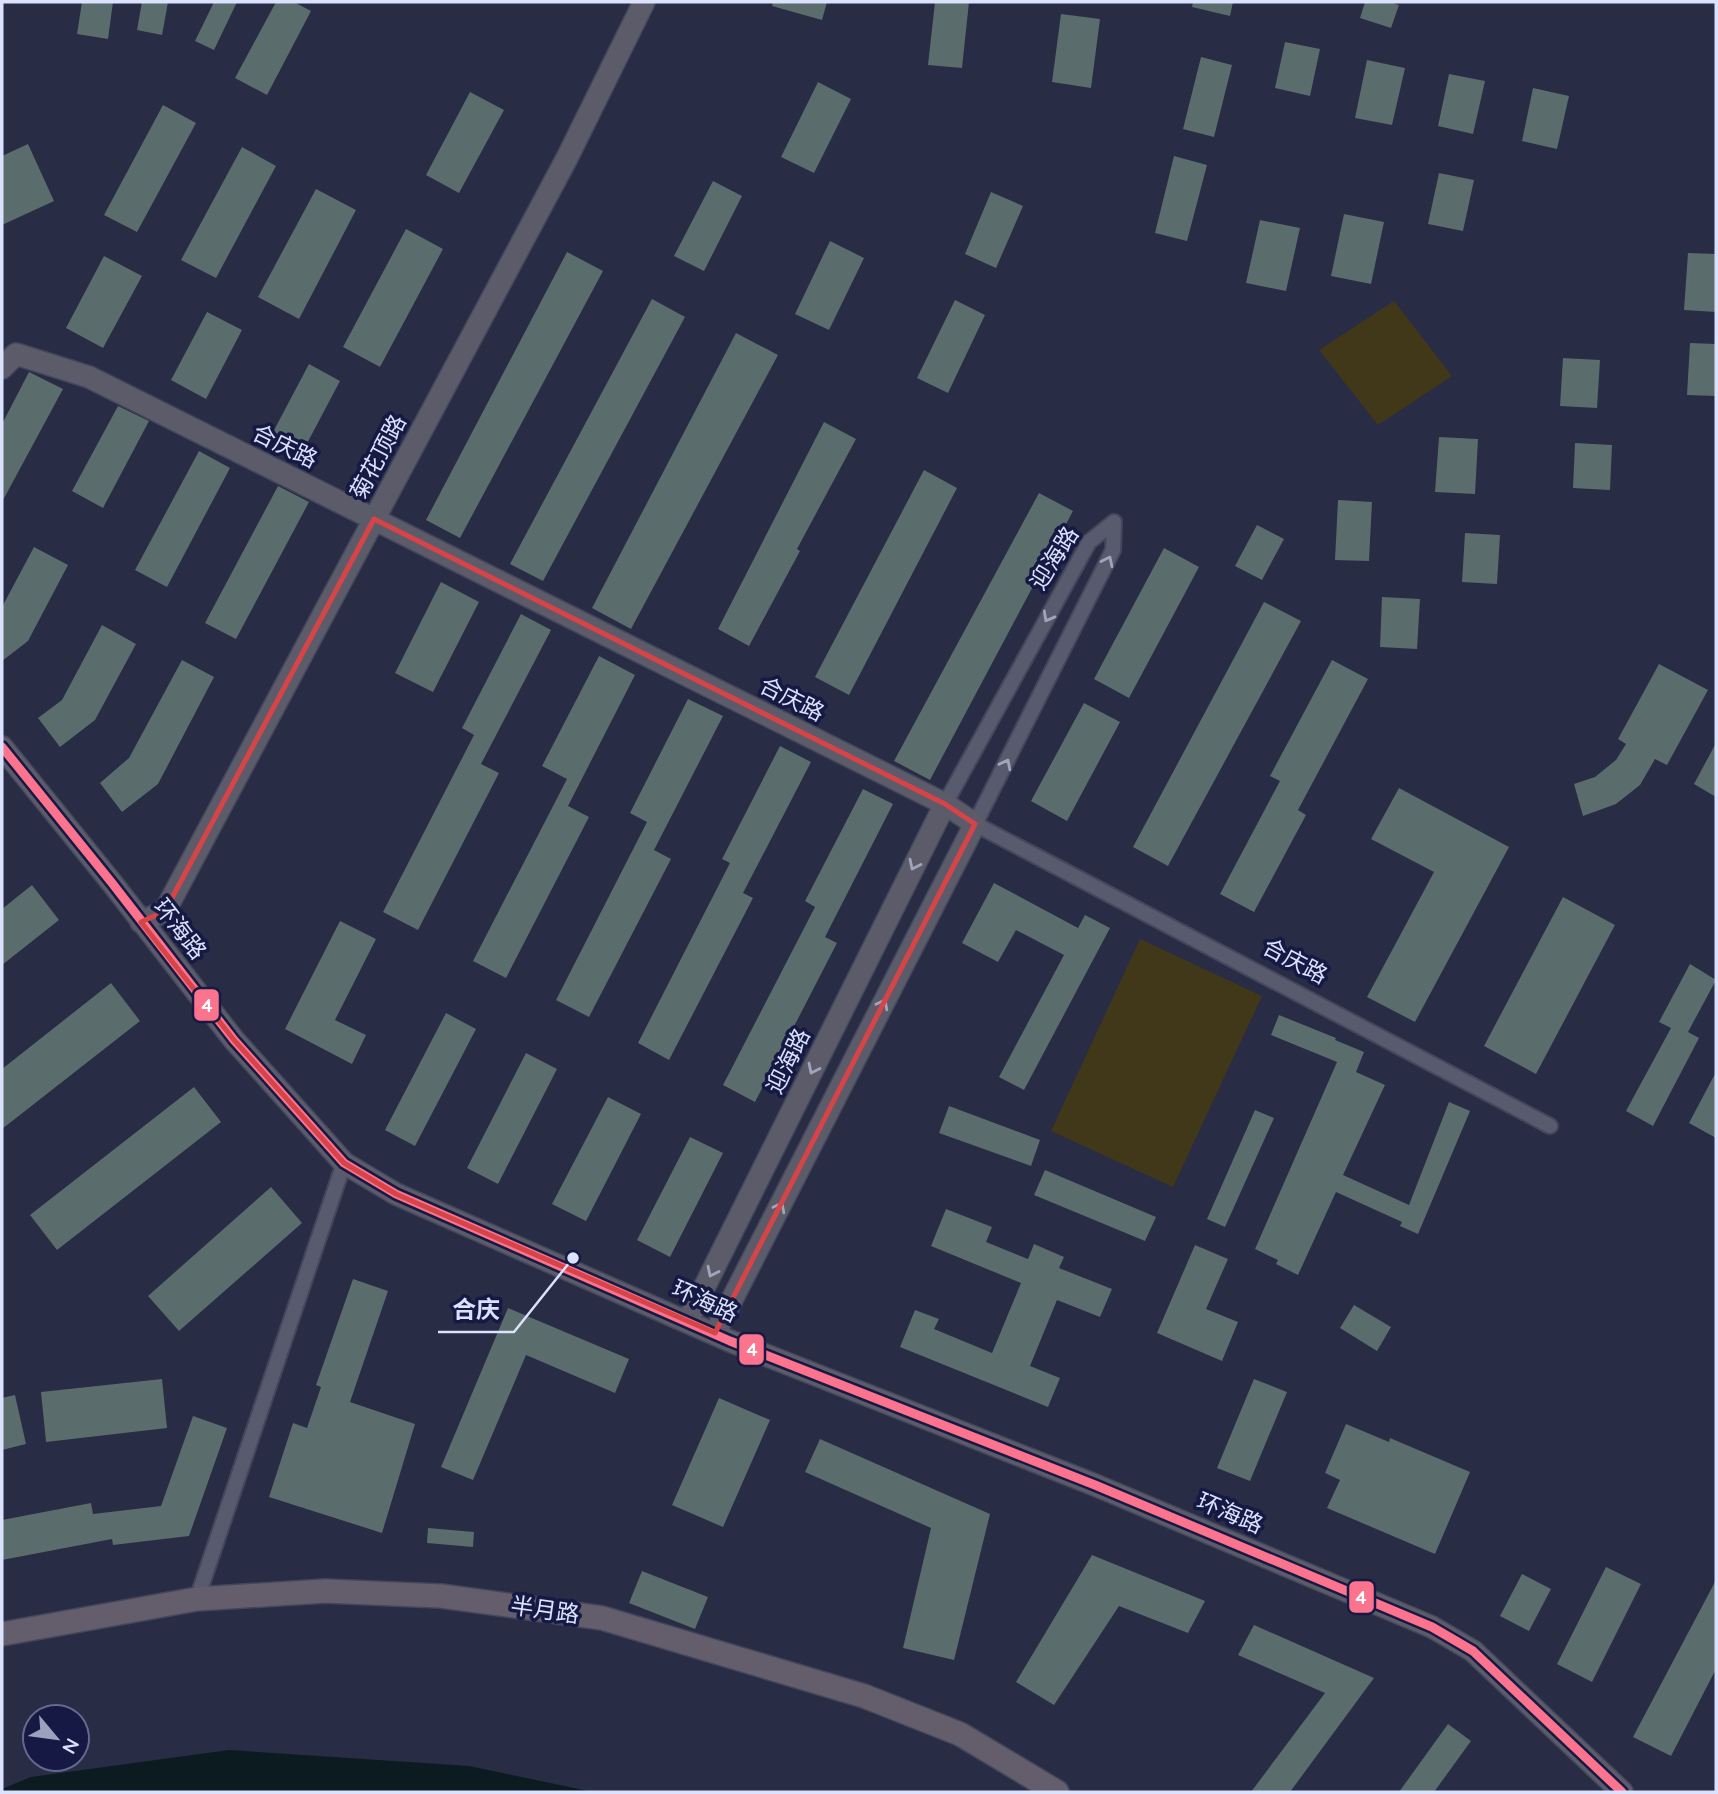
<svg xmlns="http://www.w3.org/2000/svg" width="1718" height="1794" font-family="Quicksand,'Noto Sans SC',sans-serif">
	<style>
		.green { fill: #41381a }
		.water { fill: #0b1b20 }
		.building { fill: #5a6c6c }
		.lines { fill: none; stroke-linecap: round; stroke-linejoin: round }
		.street-casing { stroke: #44475c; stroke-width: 18 }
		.secondary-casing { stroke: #44475c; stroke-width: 24 }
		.primary-casing { stroke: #44475c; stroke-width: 26 }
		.street { stroke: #585b6d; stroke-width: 14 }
		.secondary { stroke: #5c5b6a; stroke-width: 21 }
		.primary { stroke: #645e6c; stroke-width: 23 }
		.bus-1-casing { stroke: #151944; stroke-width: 14 }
		.bus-1 { stroke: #fc738d; stroke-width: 9 }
		.oneway { stroke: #a0a5bd }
		.oneway2 { stroke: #a1a5bb }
		.marked { fill: none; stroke: #d74448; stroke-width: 5; stroke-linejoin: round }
		.labels { text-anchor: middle; stroke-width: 7; stroke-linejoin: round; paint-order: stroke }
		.street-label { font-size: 23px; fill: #dae2fe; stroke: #151944 }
		.leader { fill: none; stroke: #dae2fe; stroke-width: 2.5 }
		.callout-dot { fill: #dae2fe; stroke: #151944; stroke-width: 2.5 }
		.callout-label { font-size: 24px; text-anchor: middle; font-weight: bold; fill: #dae2fe; stroke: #151944; stroke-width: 7; stroke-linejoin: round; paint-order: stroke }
		.line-badge { stroke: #151944; stroke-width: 2.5 }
		.badge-label { font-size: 19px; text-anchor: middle; font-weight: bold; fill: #fff }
	</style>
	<rect width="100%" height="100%" fill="#282c44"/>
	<path class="green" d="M1394,301L1452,376L1378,425L1319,350Z
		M1140,939L1262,996L1173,1187L1051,1131Z"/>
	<path class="water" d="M229,1750L469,1766L593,1792H2V1789L31,1777Z"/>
	<path class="building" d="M82,2H113L108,39L77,34Z
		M142,2H168L162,35L137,30Z
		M214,2H237L214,50L195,41Z
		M276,2H294L311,11L267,95L235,78Z
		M773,2H827L822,20L772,6Z
		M935,2H969L962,68L928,65Z
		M1193,2H1233L1230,16L1192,7Z
		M1365,2H1389L1399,5L1391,28L1360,18Z
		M1061,14L1100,19L1091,88L1052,82Z
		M1285,42L1320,49L1310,96L1275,88Z
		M1201,57L1232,65L1214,137L1183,129Z
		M1367,60L1405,68L1392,125L1355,118Z
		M1449,74L1485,81L1473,134L1438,126Z
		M818,82L851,99L814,173L781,157Z
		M1533,88L1569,96L1557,149L1522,141Z
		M470,92L504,110L459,193L426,175Z
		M163,105L196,123L137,232L104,215Z
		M28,144L54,201L2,225V156Z
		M242,147L276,166L216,278L181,260Z
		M1174,156L1207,165L1187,241L1155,233Z
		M1439,173L1474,180L1463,231L1428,224Z
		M713,181L742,196L704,271L674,256Z
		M316,189L356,210L299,319L258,297Z
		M991,192L1023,206L996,268L965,254Z
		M1344,214L1384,222L1371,284L1331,276Z
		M1260,220L1300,228L1286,291L1246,283Z
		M406,229L443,249L380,367L343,347Z
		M830,241L864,258L829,330L795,314Z
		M567,252L603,271L460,538L426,520Z
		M1688,253L1716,254V312L1684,310Z
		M104,256L142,276L103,348L66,328Z
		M652,299L685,317L543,581L510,564Z
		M955,300L985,315L948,393L917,378Z
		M207,312L242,330L206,399L171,380Z
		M736,333L778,355L631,629L592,608Z
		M1690,343L1716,344V396L1687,395Z
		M1563,358L1600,360L1597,408L1560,406Z
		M309,364L340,381L303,451L272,434Z
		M29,372L63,389L2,502V424Z
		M118,406L149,421L103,508L72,491Z
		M824,422L856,439L797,549L800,551L749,646L718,629Z
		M1439,437L1478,439L1475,494L1435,492Z
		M1575,443L1612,445L1610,490L1573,488Z
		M199,451L230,468L167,587L135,570Z
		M924,470L957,488L849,695L815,677Z
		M278,486L309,502L236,639L205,623Z
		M1039,493L1073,511L930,780L894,761Z
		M1338,500L1372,502L1369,561L1335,560Z
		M1257,525L1284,539L1262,580L1235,566Z
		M1465,533L1500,535L1497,584L1462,582Z
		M34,547L68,565L28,641L2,661V607Z
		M1164,548L1199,567L1129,698L1094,679Z
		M441,582L479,602L433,692L395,673Z
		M1382,597L1420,599L1417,649L1380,647Z
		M1264,602L1301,621L1168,866L1133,847Z
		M521,614L551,630L481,764L499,773L418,930L383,912L474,735L462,728Z
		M102,625L136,644L95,720L60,747L38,718L62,700Z
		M599,656L635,675L568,806L589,817L506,978L473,961L567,779L542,766Z
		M182,660L214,677L158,784L122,812L100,783L129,758Z
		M1332,660L1368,679L1298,810L1306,815L1254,912L1220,894L1280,781L1270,776Z
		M1659,664L1708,690L1667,765L1655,759L1640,785L1616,804L1583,816L1574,784L1595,777L1616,760L1626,744L1618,739Z
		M688,699L723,716L654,850L671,859L589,1017L556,1000L647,822L630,813Z
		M1084,703L1120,722L1067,821L1031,801Z
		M1716,743V797L1694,784Z
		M780,746L811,762L743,893L753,898L669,1060L638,1043L730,863L722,859Z
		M1399,788L1509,847L1415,1022L1367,997L1434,872L1371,839Z
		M863,789L893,804L825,937L837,943L755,1102L723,1085L815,907L805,901Z
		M994,883L1078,928L1085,915L1110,928L1024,1090L999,1077L1064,955L1016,930L998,962L962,943Z
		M32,885L59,920L2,965V909Z
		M1563,897L1615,925L1536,1074L1484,1046Z
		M340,921L376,939L335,1020L366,1035L352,1064L285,1029Z
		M1690,964L1716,980L1688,1032L1699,1038L1653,1126L1626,1111L1671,1028L1659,1022Z
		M111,983L140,1021L2,1129V1069Z
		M446,1013L476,1029L415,1146L385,1130Z
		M1279,1015L1336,1038L1335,1040L1364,1052L1356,1072L1385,1085L1343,1175L1409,1205L1449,1102L1470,1111L1418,1234L1400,1226L1402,1222L1336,1192L1298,1275L1276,1264L1278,1260L1255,1249L1337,1062L1271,1035Z
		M526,1053L557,1069L498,1184L467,1168Z
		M1716,1072V1138L1689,1123Z
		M194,1087L221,1122L57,1250L30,1215Z
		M608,1097L641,1114L586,1221L552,1204Z
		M949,1106L1040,1140L1031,1166L939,1133Z
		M1255,1110L1274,1118L1225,1227L1207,1219Z
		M690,1137L723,1153L670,1257L637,1240Z
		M1045,1170L1156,1217L1145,1241L1034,1195Z
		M271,1187L302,1223L179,1331L148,1296Z
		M946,1209L992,1227L986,1242L1028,1259L1034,1244L1064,1257L1059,1268L1112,1289L1100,1317L1057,1300L1030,1366L1060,1378L1048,1407L900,1347L915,1310L939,1319L934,1329L992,1353L1021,1283L931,1246Z
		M1195,1245L1228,1259L1206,1309L1238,1322L1222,1361L1157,1333Z
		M353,1279L388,1291L350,1402L415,1424L382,1533L269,1497L293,1423L307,1428L321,1387L316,1385Z
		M1354,1305L1391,1327L1377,1351L1340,1328Z
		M508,1308L629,1359L615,1393L526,1355L473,1480L441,1467Z
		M162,1379L167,1428L46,1442L41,1392Z
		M1254,1379L1287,1392L1250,1481L1217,1468Z
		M15,1395L26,1444L2,1450V1398Z
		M719,1398L770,1420L723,1527L672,1505Z
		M193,1416L227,1428L189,1536L113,1545L112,1539L2,1560V1520L91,1503L93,1514L161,1506Z
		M1346,1424L1389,1442L1390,1438L1470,1472L1435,1554L1327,1508L1340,1480L1325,1473Z
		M820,1439L990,1514L954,1660L903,1648L931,1528L805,1472Z
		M428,1528L474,1532L473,1547L427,1543Z
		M1092,1555L1205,1601L1188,1633L1119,1606L1054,1705L1016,1682Z
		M1606,1567L1641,1584L1592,1682L1557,1664Z
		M642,1571L708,1597L695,1629L629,1603Z
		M1522,1574L1551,1589L1529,1631L1500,1616Z
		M1716,1580V1669L1671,1756L1633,1737Z
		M1254,1625L1374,1678L1290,1792H1251L1325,1693L1238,1655Z
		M1448,1724L1471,1741L1434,1792H1399Z"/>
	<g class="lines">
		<g class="street-casing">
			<path id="street" d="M1114,522L1113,550L975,824L1550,1126
				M945,804L1089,542L1114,522
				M197,1599L344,1163"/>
		</g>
		<g class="secondary-casing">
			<path id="secondary" d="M2,368L16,354L89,377L945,804L975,824L715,1333
				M2,747L112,883L234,1040L344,1163L396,1194L730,1341L1095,1485L1432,1627L1473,1651L1622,1792
				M141,922L165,911L567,158L644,2
				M687,1322L945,804"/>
		</g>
		<g class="primary-casing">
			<path id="primary" d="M2,1634L197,1599L325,1591L441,1596L602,1618L864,1696L960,1734L1057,1792"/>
		</g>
		<use href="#street" class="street"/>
		<use href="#secondary" class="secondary"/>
		<use href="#primary" class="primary"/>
		<g class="bus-1-casing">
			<path id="bus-1" d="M2,747L112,883L234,1040L344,1163L396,1194L730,1341L1095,1485L1432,1627L1473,1651L1622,1792"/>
		</g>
		<use href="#bus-1" class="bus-1"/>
	</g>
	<defs><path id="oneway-chevron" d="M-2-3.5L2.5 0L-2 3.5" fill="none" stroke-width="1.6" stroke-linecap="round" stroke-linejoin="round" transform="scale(1.75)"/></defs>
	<g class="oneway">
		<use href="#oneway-chevron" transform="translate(1108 561) rotate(-64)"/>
		<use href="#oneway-chevron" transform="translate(1048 617) rotate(119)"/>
		<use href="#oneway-chevron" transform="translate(1006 764) rotate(-63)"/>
	</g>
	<g class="oneway2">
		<use href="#oneway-chevron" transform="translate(914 865) rotate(116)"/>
		<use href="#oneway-chevron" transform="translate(883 1004) rotate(-63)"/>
		<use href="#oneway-chevron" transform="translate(813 1069) rotate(116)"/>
		<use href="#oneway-chevron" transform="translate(780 1207) rotate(-63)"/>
		<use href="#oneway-chevron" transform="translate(712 1272) rotate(116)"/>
	</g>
	<path class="marked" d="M374,519L945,804L975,824L715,1333L396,1194L344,1163L234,1040L141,922L165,911Z"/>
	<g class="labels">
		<g class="street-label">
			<text transform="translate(285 446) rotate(26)" y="8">合庆路</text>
			<text transform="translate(378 457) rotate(-62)" y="8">菊花顶路</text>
			<text transform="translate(1054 558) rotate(-58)" y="8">迎海路</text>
			<text transform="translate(792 699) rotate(27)" y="8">合庆路</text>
			<text transform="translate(180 929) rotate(52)" y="8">环海路</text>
			<text transform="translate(1295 961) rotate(28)" y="8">合庆路</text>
			<text transform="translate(788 1061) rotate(-64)" y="8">迎海路</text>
			<text transform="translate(705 1301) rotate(24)" y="8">环海路</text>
			<text transform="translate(1230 1513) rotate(23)" y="8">环海路</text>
			<text transform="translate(545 1610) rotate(8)" y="8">半月路</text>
		</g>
	</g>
	<path class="leader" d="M573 1258L514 1332H438"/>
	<circle class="callout-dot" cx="573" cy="1258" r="7"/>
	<g class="callout-label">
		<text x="476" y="1318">合庆</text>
	</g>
	<g class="line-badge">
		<rect x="193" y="988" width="27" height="34" rx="7" fill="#fc738d"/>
		<rect x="738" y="1333" width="27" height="33" rx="7" fill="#fc738d"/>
		<rect x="1348" y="1580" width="27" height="34" rx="7" fill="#fc738d"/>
	</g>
	<g class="badge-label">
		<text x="207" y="1012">4</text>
		<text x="752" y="1356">4</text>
		<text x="1361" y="1604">4</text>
	</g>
	<rect width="1718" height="1794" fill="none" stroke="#dae2fe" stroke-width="7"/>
	<g transform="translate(56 1738) rotate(119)"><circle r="33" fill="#151944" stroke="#64698e" stroke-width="2"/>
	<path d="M0-5L12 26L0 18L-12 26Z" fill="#9ca2bd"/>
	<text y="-10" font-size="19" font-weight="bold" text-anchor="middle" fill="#dae2fe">N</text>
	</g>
</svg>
